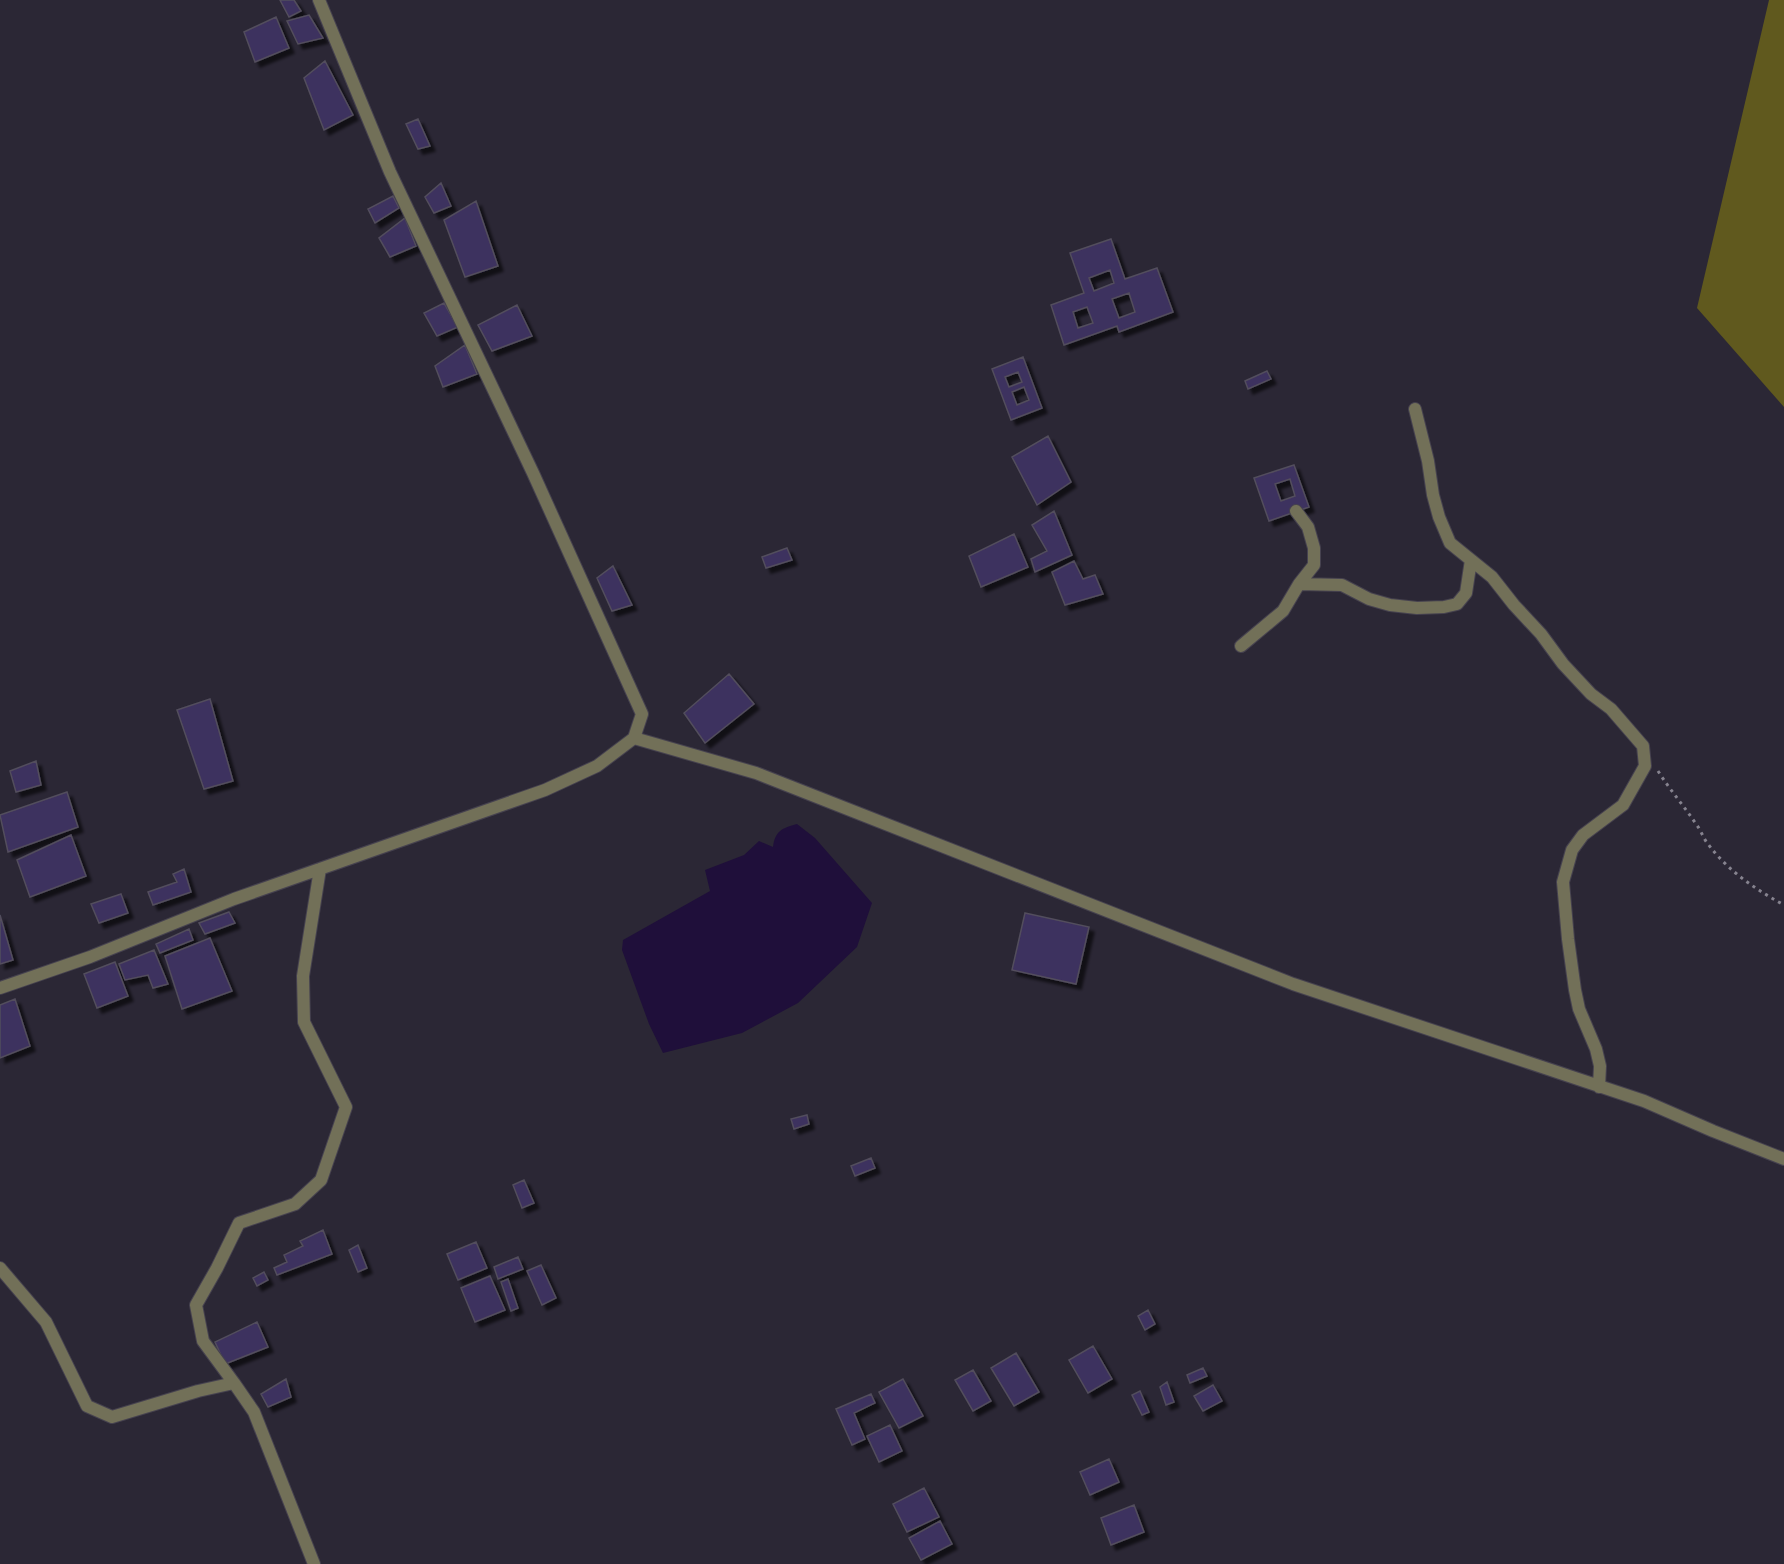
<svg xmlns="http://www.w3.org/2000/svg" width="1784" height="1564" font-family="Literata,serif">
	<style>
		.forest { fill: #60591e }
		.water { fill: #1f0f3a }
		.building { fill: #3e305e; stroke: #524e5d; stroke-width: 1.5; fill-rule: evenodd; filter: url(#shadow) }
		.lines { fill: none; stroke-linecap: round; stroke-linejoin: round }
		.minor-casing { stroke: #46424f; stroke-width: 14 }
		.path { stroke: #86838f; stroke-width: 3; stroke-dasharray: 3 4.5; stroke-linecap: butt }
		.minor { stroke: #727058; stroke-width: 12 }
	</style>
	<defs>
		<filter id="shadow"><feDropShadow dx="5" dy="5" stdDeviation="1.5" flood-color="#0009"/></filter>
	</defs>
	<rect width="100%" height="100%" fill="#2b2735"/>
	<path class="forest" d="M1769,0H1784V407L1697,308Z"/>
	<path class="water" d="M797,824L815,838L872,903L857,947L798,1003L742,1033L663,1053L649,1024L622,950L623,940L710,891L705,870L744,855L759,841L773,847C775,831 782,828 797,824Z"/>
	<path class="building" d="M280,0H294L301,11L289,17Z
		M309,15L323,38L298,44L287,21Z
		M276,17L289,48L255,62L244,32Z
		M325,61L353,115L324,130L304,78Z
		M418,119L430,146L418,149L406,124Z
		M441,183L451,206L434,213L425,197Z
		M393,196L399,208L375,223L368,209Z
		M476,201L498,266L465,277L444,220Z
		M405,218L416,246L390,257L379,238Z
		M1111,239L1125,279L1157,268L1173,312L1119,332L1117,326L1064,345L1051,305L1084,293L1070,253ZM1110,270L1114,283L1094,291L1089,278ZM1129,293L1135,312L1119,318L1112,299ZM1087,307L1093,323L1078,328L1073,312Z
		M444,303L458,327L437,336L424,313Z
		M517,305L532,336L492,351L478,325Z
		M465,345L477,374L443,387L435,366Z
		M1023,357L1042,408L1011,420L992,369ZM1018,372L1022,382L1009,387L1005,377ZM1024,387L1029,400L1017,405L1012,392Z
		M1267,371L1271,379L1248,389L1245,381Z
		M1048,436L1071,482L1037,505L1012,457Z
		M1294,465L1309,507L1269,521L1254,478ZM1290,479L1295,496L1281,501L1275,484Z
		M1054,511L1072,555L1035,572L1031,559L1047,551L1032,525Z
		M1014,534L1028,567L981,587L969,556Z
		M787,548L792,560L766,568L762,557Z
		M1074,561L1083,579L1095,575L1103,594L1065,605L1052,572Z
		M613,566L632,605L612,611L597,578Z
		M729,674L754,704L705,743L684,713Z
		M210,699L233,781L204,789L177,710Z
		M36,761L41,785L16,792L10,771Z
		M67,792L78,827L8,852L0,815Z
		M71,835L86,876L30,897L17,860Z
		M184,869L191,892L153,905L148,892L177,882L173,874Z
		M121,894L128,913L99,923L91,904Z
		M229,912L235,923L205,934L199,923Z
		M1025,913L1089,927L1076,984L1012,970Z
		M0,915L13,960L0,964Z
		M189,929L193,940L160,953L156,944Z
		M210,938L232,991L182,1009L165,956Z
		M154,950L168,984L153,988L148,975L125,980L119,964Z
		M115,962L128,996L97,1008L84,974Z
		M15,999L30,1046L0,1058V1005Z
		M807,1115L809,1124L794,1129L791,1119Z
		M871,1158L875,1168L855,1176L851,1166Z
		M524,1180L534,1203L522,1208L513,1185Z
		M323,1230L332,1254L277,1275L274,1268L287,1262L284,1255L303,1246L300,1241Z
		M476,1242L487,1268L458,1280L447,1254Z
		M358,1245L367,1268L358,1272L349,1250Z
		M518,1257L523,1269L498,1279L494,1267Z
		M541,1265L556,1298L542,1305L527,1271Z
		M264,1272L268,1280L257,1286L253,1278Z
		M490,1276L505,1310L475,1322L461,1288Z
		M508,1279L518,1308L511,1311L501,1282Z
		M1148,1310L1155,1324L1145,1330L1138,1316Z
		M257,1322L268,1347L225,1364L215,1342Z
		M1093,1346L1112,1379L1088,1393L1069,1360Z
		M1016,1353L1039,1392L1014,1406L991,1368Z
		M1203,1368L1207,1376L1190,1383L1187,1375Z
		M973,1370L991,1401L973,1411L955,1380Z
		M286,1379L291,1397L268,1407L261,1394Z
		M903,1379L923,1416L899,1428L879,1392Z
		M1167,1382L1174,1402L1166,1405L1160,1387Z
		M1213,1385L1222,1401L1203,1411L1194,1396Z
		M1140,1391L1149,1412L1142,1415L1132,1395Z
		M871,1394L875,1403L854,1413L865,1439L852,1445L836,1409Z
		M890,1425L902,1451L879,1462L867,1436Z
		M1109,1459L1119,1482L1090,1495L1080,1472Z
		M924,1488L939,1517L907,1532L893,1504Z
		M1134,1505L1144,1532L1111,1545L1101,1518Z
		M940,1521L952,1544L921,1560L909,1538Z"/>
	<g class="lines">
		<g class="minor-casing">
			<path id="minor" d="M1415,409L1428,461L1433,495L1439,517L1450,543L1492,577L1514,605L1541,634L1563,664L1591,694L1611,709L1643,746L1645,766L1623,805L1583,835L1572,850L1563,882L1568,939L1575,990L1579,1009L1596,1049L1600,1066L1599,1087
				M1299,584L1342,585L1369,599L1390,605L1417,608L1444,607L1457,604L1466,593L1471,560
				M1241,646L1283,611L1299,584L1314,565V548L1308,527L1296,511
				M634,738L756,773L1293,984L1644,1101L1713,1131L1784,1159
				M0,988L90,957L234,899L545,790L597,766L634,738L642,714L533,473L390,172L319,0
				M0,1268L46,1322L87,1406L112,1417L198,1391L234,1383L254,1412L314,1564
				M234,1383L203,1341L196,1305L217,1268L239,1223L295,1204L321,1180L346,1107L304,1022L303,976L320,869"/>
		</g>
		<path class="path" d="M1658,771C1670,790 1684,806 1696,824C1701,830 1703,838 1708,844C1728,871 1755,889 1784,905"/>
		<use href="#minor" class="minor"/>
	</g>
</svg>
